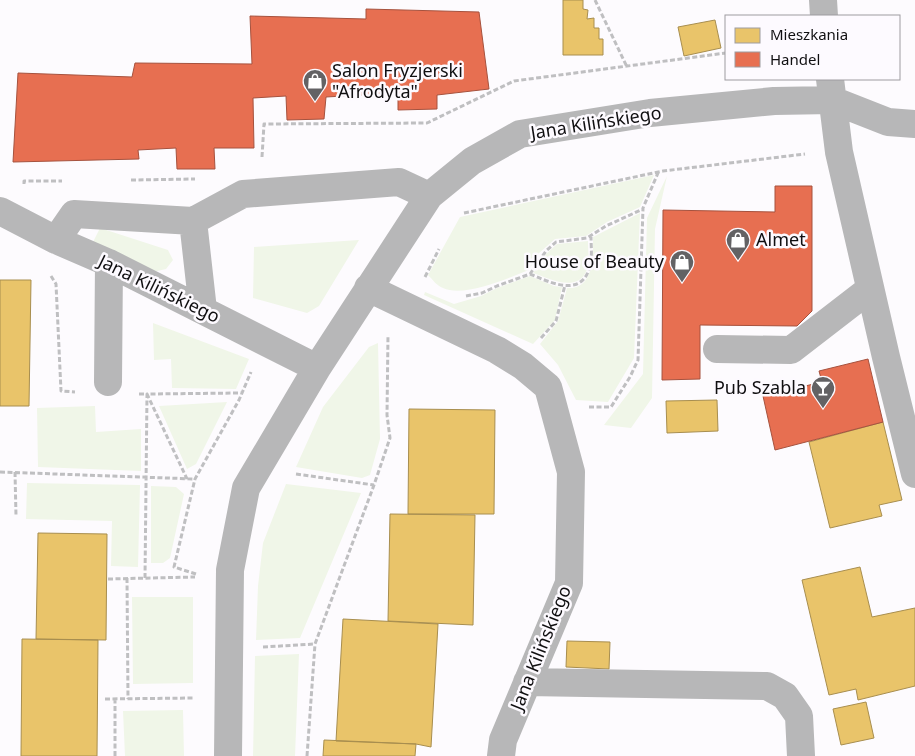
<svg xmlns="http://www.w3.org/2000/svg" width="915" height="756" font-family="'Noto Sans',sans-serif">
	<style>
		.green { fill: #f0f6e8 }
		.homes { fill: #e9c46a; stroke: #a88e4f }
		.shops { fill: #e76f51; stroke: #a6523e }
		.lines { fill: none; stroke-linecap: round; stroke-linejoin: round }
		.path { stroke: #bfbfc1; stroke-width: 3; stroke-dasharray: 5 2.5; stroke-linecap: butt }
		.minor { stroke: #b7b7b8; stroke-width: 28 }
		.labels { text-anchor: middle; stroke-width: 5; stroke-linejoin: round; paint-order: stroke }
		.poi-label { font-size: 18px; fill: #100f11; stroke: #fdfaff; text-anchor: start }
		.street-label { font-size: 18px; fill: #100f11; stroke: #fdfaff }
	</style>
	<rect width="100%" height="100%" fill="#fdfbfe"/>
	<path class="green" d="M654,175L640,207L607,222L586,236L555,239L538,254L529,270C508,278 464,298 443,288C437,286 433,280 428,275L460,217Z
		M667,176L655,229L652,398L631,428L604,425L643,374L647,218Z
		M640,213L634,358L608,402L576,400L558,365L540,344L558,321L567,288C594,290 593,256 593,237Z
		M100,228L168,250L173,260L166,269L153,272L93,242Z
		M359,240L319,306L307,313L253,298L254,247Z
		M588,241C588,250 590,263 586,272C576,293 548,278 533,273L546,254L557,244Z
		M530,276L554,286L562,287L555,320L533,344L424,295L425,292L454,304L481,296L497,288Z
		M153,323L249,359L236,389L172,388L171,359L154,360Z
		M378,343L380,439L370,475L362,478L296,467L323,407L369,347Z
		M227,402L196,464L187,469L159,406Z
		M95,406L96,432L141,429V471L38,467L37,408Z
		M27,483L140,485L138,567L111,566L112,521L26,519Z
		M286,484L361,493L300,638L256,640L258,586L263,543Z
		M151,486L176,487L184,494L170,558L163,563H151Z
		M132,597H193V683L133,684Z
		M299,654L295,756H253L255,656Z
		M183,710L184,756H125L123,711Z"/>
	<path class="homes" d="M563,0H583V9L588,10L587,19L594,18V28H599V39H603V55H563Z
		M715,20L721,48L684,56L678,27Z
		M0,280H31L29,406H0Z
		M717,400L718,431L667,433L666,401Z
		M409,409L495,410L494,514H408Z
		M883,422L902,500L879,505L882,516L830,528L809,442Z
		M390,514L475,515L473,625L388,621Z
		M38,533L107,534L106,640L36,639Z
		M860,567L872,617L915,608V686L858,700L856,689L829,695L802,580Z
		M343,619L438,624L431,747L416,744L336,741Z
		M22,639L98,640L97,756H21Z
		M567,641L610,642L609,669L566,667Z
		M866,702L874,738L841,745L833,709Z
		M324,740L416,744L415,756H323Z"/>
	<path class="shops" d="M366,9L479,12L489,89L437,95V109L398,110V93L326,97L324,119L287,120L286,96L253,98L254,148H214L215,169H177L176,148L138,150L139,159L13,162L18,73L132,77L135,63L252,64L250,16L366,19Z
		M775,186H812V311L797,326L700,325V379L662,380L663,210L775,212Z
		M868,359L883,422L775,450L763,396L822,382L819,371Z"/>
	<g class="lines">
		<path class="path" d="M595,0L627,67
			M262,157L264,124L427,123L514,81L726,53
			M131,180L195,179
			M24,184V181H62
			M464,213L663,171L805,154
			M530,274C547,281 578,297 588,272C593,262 591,247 591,237
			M51,276L56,284L61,391L75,392
			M425,277L439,249
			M466,296L482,293L497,286L530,274L546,251L556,242L587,238L606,226L643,209
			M541,338L556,321L565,285
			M139,394H147L187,479
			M589,407H611L630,377L638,360L643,208L658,173
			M0,472L195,479
			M15,472L16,516
			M296,474L374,485
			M196,574L174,567L195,479L239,400L251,372
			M127,578L128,699
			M145,578L147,394L242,393
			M108,579L195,577
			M263,647L315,644
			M105,699L194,698
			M115,756V699
			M307,756L315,644L374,485L390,438L387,415L388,335"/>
		<path class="minor" d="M823,0L824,16
			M830,79L839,152L886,357L915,474
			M0,211L56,240L109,263L317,368
			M193,221L203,310
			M56,240L74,214L193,221L243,194L399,182L429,196
			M368,288L497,350L523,366L548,387L571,472L569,583L503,740L501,756
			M717,349L791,350L870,289
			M108,382L109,263
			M527,682L767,686L785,696L799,716L801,756
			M228,756L230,570L246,488L317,368L429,196L472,161L520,134L650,113L774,101L832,100L888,122L915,124"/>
	</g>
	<defs>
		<g id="shop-pin" transform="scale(1.25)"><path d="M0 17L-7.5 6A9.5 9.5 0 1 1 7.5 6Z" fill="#636264" stroke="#fdfaff"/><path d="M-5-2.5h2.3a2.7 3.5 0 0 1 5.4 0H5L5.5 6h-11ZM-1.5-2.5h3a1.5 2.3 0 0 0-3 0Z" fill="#fff"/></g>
		<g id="bar-pin" transform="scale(1.25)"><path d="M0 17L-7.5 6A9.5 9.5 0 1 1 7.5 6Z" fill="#636264" stroke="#fdfaff"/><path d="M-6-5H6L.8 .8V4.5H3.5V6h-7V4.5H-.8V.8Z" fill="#fff"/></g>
	</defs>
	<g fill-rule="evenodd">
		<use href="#shop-pin" x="315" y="81"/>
		<use href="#shop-pin" x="738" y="240"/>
		<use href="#shop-pin" x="682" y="262"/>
		<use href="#bar-pin" x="823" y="388"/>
	</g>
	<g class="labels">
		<g class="poi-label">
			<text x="332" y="77">Salon Fryzjerski<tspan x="332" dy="21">"Afrodyta"</tspan></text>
			<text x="756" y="246">Almet</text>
			<text x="664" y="268" text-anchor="end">House of Beauty</text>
			<text x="806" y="394" text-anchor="end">Pub Szabla</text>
		</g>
		<g class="street-label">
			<text transform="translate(596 123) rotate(-9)" y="6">Jana Kilińskiego</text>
			<text transform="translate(159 289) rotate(26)" y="6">Jana Kilińskiego</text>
			<text transform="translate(541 648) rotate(-68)" y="6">Jana Kilińskiego</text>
		</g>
	</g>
	<rect x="725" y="15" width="175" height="65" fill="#fdfaff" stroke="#9e9ca0"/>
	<rect x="735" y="28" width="25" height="15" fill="#e9c46a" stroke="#9e9ca0"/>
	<text x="770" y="40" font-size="15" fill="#100f11">Mieszkania</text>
	<rect x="735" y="52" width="25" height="15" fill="#e76f51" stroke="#9e9ca0"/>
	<text x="770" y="65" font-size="15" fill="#100f11">Handel</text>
</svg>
